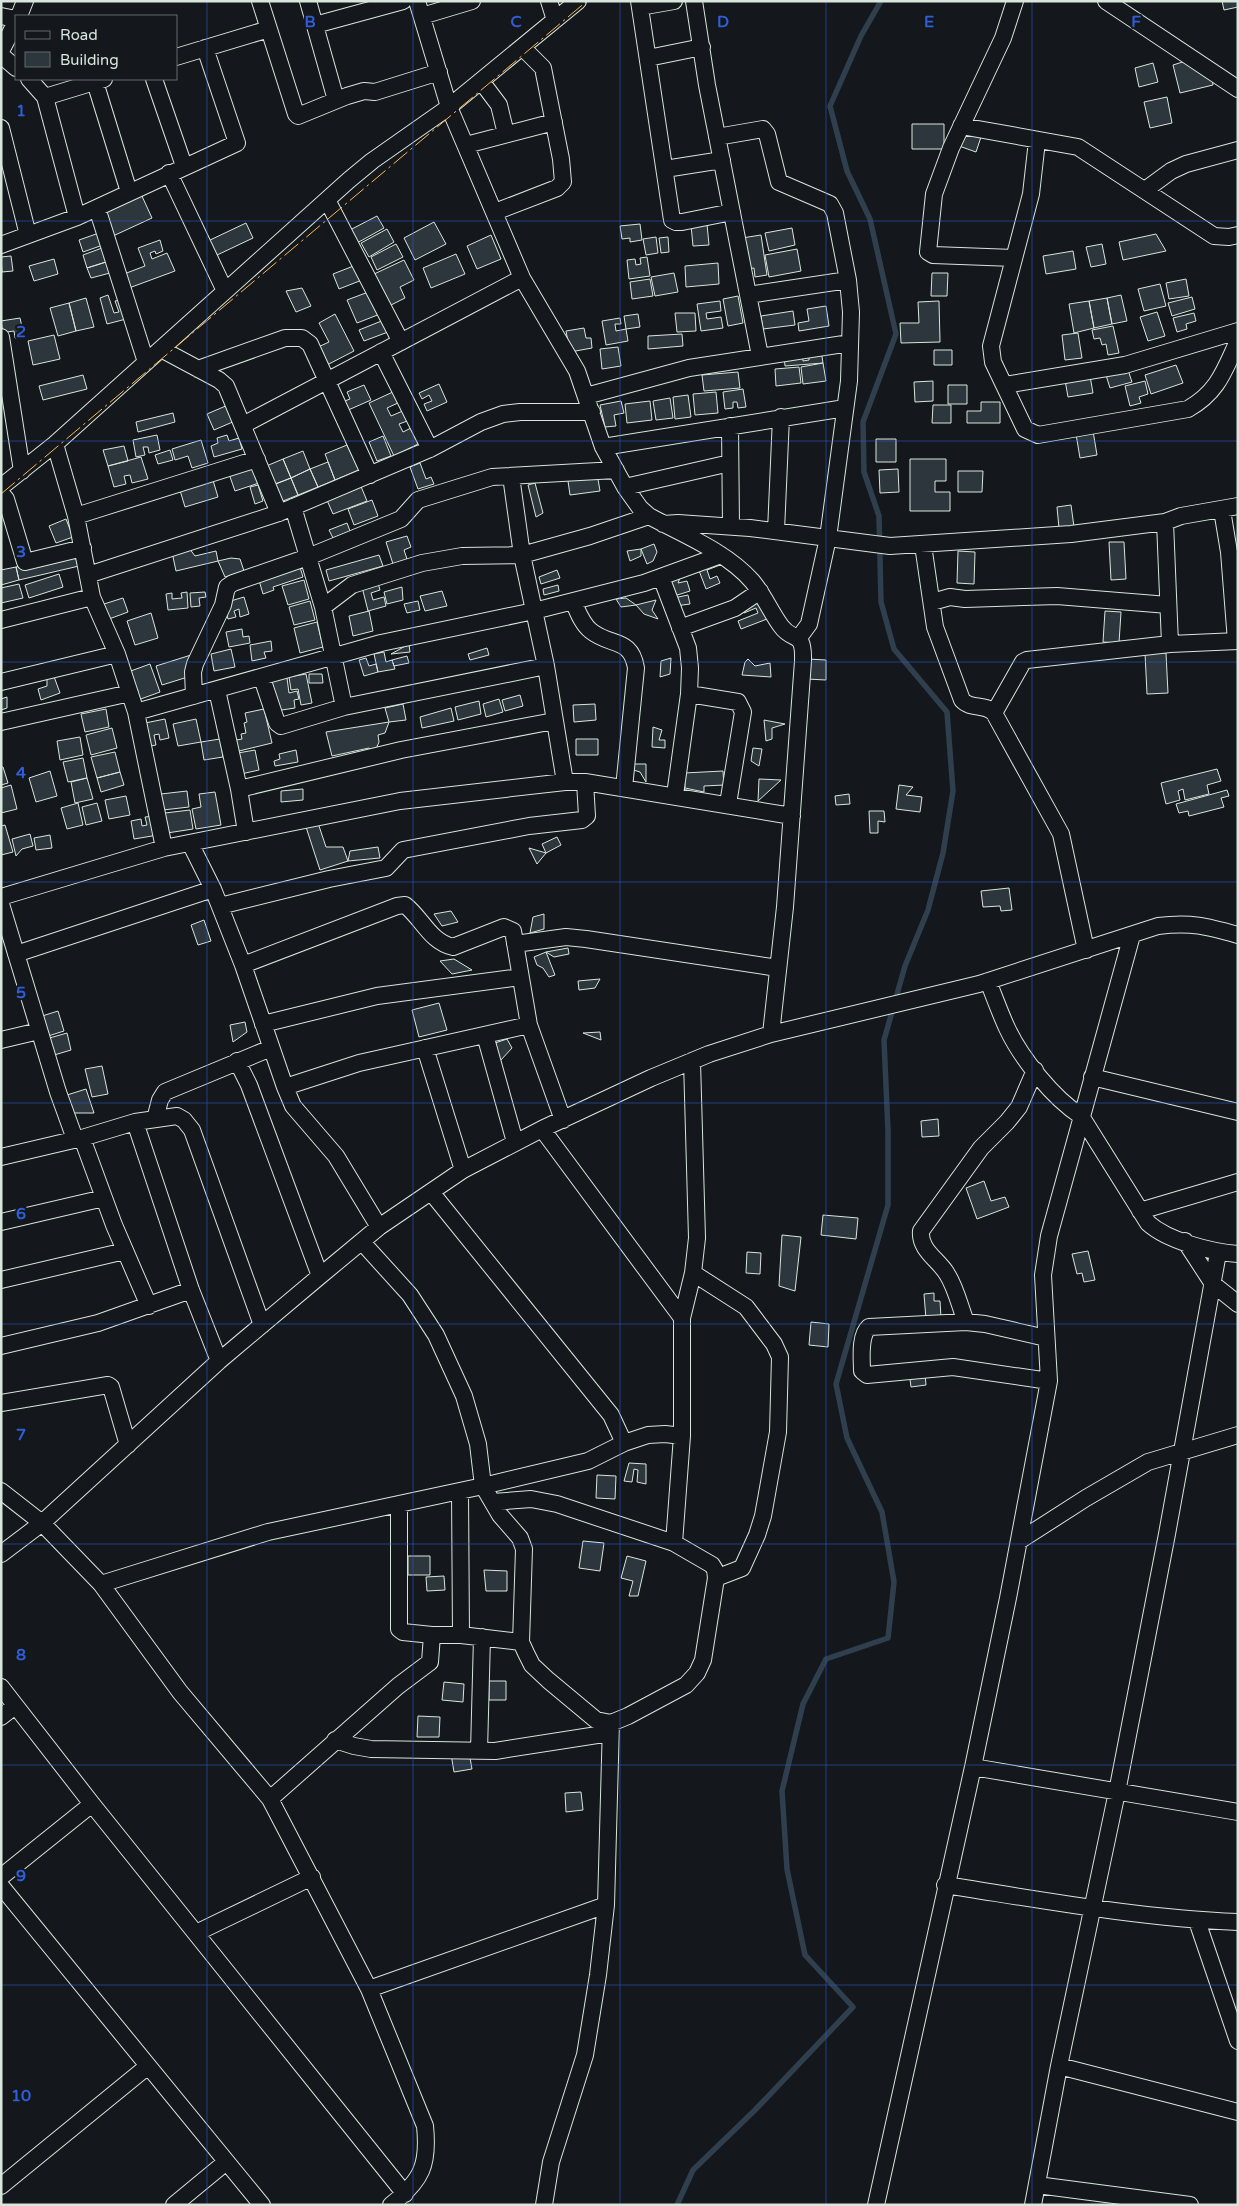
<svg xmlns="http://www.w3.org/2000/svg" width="1239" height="2206" font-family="'Varela Round',sans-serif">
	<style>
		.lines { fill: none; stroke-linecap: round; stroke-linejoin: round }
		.stream { stroke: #2f3f4d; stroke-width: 5.5 }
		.building { fill: #2c363c; stroke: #d8e6dc }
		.minor-casing { stroke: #d8e6dc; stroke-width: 18 }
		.minor { stroke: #14181c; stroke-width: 16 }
		.power { stroke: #ffb74d; stroke-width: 1; stroke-dasharray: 18 4 2.5 4; stroke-linecap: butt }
		.grid { fill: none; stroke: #305dd8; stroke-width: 1; stroke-opacity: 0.55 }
		.grid-label { font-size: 16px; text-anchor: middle; font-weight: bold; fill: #305dd8; stroke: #14181c; stroke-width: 4; stroke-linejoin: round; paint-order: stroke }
	</style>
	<rect width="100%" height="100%" fill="#14181c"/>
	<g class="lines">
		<path class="stream" d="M677,2205L693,2170L755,2110L853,2007L805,1955L787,1869L782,1791L803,1704L826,1659L888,1638L894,1582L882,1512L847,1438L836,1384L888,1205V1131L884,1040L905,966L928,910L943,853L953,791L947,712L894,649L881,602L879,516L864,472L863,422L896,334L870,219L847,171L830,106L861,36L881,1"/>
	</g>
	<path class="building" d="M1222,1H1238V7L1224,10Z
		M1189,60L1212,78L1213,85L1180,93L1173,65Z
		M1153,63L1158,82L1139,87L1135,68Z
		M1167,97L1172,123L1150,128L1144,102Z
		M912,124H944V149H912Z
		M965,129L982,134L976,152L959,146Z
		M141,194L152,218L113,236L102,211Z
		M377,216L384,228L357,243L350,230Z
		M434,222L446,244L415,260L404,238Z
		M246,223L253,238L215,256L208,241Z
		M640,224L642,240L630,242V238L622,239L620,226Z
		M707,224L709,245L693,246L691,225Z
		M792,228L795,245L769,251L765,233Z
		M387,229L394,242L369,257L361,243Z
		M99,233L103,245L83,252L79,240Z
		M1156,234L1166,251L1123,260L1119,242Z
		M491,235L501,259L477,269L467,246Z
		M761,235L767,275L755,277L754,268L747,269L742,238Z
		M656,237L658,253L646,255L643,239Z
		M668,237L669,252L661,253L659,238Z
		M160,240L163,251L156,254L155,251L150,253L152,259L167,253L175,271L129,288L124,274L145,266L138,248Z
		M396,244L403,257L377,270L371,257Z
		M1102,244L1106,264L1091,267L1086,247Z
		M102,248L106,262L87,268L83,255Z
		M797,249L801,271L769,277L765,255Z
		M1073,251L1076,269L1046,274L1043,256Z
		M456,254L465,274L431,288L423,268Z
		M11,256L13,271L2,272L1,257Z
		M647,257L650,276L629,279L627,260L635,259L636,265L641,264L640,258Z
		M54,259L58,274L34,281L29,266Z
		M404,260L414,280L400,287L405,298L387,307L372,275Z
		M106,262L110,273L91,278L87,268Z
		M718,263L719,284L686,287L685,266Z
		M356,265L362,280L339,289L333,274Z
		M674,273L678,292L655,296L651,277Z
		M932,273H948L947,296H931Z
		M650,279L653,296L632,299L630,282Z
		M1186,279L1189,296L1169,299L1166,283Z
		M1160,284L1166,306L1144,311L1138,289Z
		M302,288L311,306L296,312L286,291Z
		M371,291L380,314L357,323L347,300Z
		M108,295L114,313L119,312L115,301L121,300L126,319L107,324L100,298Z
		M1121,295L1127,321L1112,324L1107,298Z
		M738,296L743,323L728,326L723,299Z
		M1192,297L1195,309L1172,316L1168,303Z
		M86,298L94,327L76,331L69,303Z
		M1107,298L1112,324L1094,328L1089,301Z
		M720,301L721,311L706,313L707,319L721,317L723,328L701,331L697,304Z
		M939,301L940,342L901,343L900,323H919L918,302Z
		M1089,301L1094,328L1074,333L1069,304Z
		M69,303L76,331L58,336L50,308Z
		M826,306L829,326L799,331L798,323L809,321L807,309Z
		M793,311L795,325L763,329L761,316Z
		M1157,312L1165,336L1148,341L1140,317Z
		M675,313H695L696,331L677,332Z
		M1194,313L1196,321L1186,324L1187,329L1177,332L1173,318Z
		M335,314L354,351L325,366L316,348L329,342L319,323Z
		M638,314L640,327L626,329L624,316Z
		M20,318L24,336L15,338L14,331L7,332L9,338L4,339L1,321Z
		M620,318L621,324H615L616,331L626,329L628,341L606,345L602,321Z
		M384,320L388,332L364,341L359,330Z
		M1113,326L1119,353L1108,355L1106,344L1102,345L1100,338L1094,339L1092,330Z
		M584,328L586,338H591L592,348L570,352L566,331Z
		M1078,333L1082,358L1065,360L1062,335Z
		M682,334L683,346L648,349V336Z
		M54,335L60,359L33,365L28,341Z
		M618,347L621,366L602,369L600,349Z
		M821,350L823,363L785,366L784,355L802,353L803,361L809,360V352Z
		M934,350H952V365H934Z
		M823,363L826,381L803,384L801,367Z
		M1176,365L1183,383L1151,394L1145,375Z
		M799,367L801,383L776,386L775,369Z
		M1127,367L1132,382L1110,388L1105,372Z
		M738,372L740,388L704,391L702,375Z
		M83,375L87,389L43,400L39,386Z
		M1090,376L1093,393L1068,397L1065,380Z
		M933,381V401L915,402L914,382Z
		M1145,381L1148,394L1139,397L1141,403L1130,406L1125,386Z
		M439,384L447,402L427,411L424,404L432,401L429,395L422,399L419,393Z
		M364,385L371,400L346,411L342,402L350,399L347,392Z
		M948,385H967V404H948Z
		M743,389L746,407L738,408L737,402H733V408L725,409L723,392Z
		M395,391L400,402L387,408L391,416L405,410L410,420L399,424L403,432L415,426L422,442L394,456L369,403Z
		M716,392L718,413L695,415L693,394Z
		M688,395L691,417L675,419L673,397Z
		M670,398L673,418L656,420L653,401Z
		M621,401L624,413L614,415L616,426L605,427L600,405Z
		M650,401L652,420L627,423L625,404Z
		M981,402H1000V423H967V411H981Z
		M228,405L235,421L214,430L207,414Z
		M933,405H951V423H932Z
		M173,413L175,422L138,432L136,422Z
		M1093,431L1097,455L1080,458L1076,434Z
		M157,435L160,450L149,453L148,447H143L145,455L136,457L133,440Z
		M227,435L229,441L239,438L242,449L214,457L211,446L218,443L217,438Z
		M383,436L391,456L377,461L369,442Z
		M876,439H896V462H876Z
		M201,440L208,463L192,468L188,456L175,460L172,449Z
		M347,445L359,470L335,480L325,454Z
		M124,446L128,461L108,466L103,450Z
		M170,450L173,460L158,464L155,455Z
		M303,451L310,469L291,478L283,459Z
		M141,457L148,479L132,483L130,475L124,476L126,484L114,487L108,466Z
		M283,459L291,478L272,485L264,467Z
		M910,459H946V481H935V492H950V511H910Z
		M328,462L335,480L318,487L310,469Z
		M252,463L259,483L235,491L228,471Z
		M420,463L426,479L431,477L434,484L418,489L410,467Z
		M310,469L318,487L298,495L291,478Z
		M898,469L899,492L880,493L879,470Z
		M958,471H983L982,492H958Z
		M597,473L600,491L570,495L567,474Z
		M212,477L218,497L185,507L179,487Z
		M291,478L298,495L278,503L271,486Z
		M535,483L543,513L536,517L528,485Z
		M360,484L367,501L333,514L326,498Z
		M258,485L263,501L255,504L250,487Z
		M372,500L378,516L354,525L348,509Z
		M1071,505L1074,527L1059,528L1057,507Z
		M66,519L73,537L56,543L49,526Z
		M347,523L350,531L333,538L329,530Z
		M407,536L411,547L404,550L407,559L393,564L386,542Z
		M1109,542H1124L1126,579L1111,580Z
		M654,544L657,552L653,561L647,564L641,549Z
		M189,548L195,556L216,551L218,561L176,571L172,552Z
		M641,549V556L630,561L627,551Z
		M958,551L975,552L974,584L957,583Z
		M75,552L79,566L19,580L16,567Z
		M379,555L383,566L329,581L326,570Z
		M231,558L240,559L244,571L225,577L218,561Z
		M718,560L720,565L707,570L710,579L717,576L720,583L706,589L698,568Z
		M299,564L303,577L273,587L274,590L263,594L258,577Z
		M16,567L19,580L1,585V570Z
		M557,570L560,578L541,584L539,577Z
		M682,573L678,583L687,581L690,591L674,596L669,577Z
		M59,574L63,587L29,598L25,585Z
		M304,580L309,599L288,605L282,586Z
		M378,583L380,590L371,593L373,600L384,597L386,606L368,611L362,587Z
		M19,584L23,598L1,603V588Z
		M558,585L559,591L544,595L543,589Z
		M402,587L403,600L387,604L384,592Z
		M442,591L447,606L425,611L420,596Z
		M187,592L188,608L168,610L166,594L172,593V599L182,598L181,593Z
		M205,592L206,597L199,598L200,606L191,607L190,593Z
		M688,595L690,604L675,606L674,598Z
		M244,597L249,614L240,617L239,609L234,611L236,617L228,619L224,603Z
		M123,598L128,612L109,619L104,604Z
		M626,598L636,605L621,607L616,599Z
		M759,599L767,619L741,629L738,621L758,613L756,608L744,613L741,606Z
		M656,600L652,610L658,619L644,614L636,605Z
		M310,601L315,620L294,625L289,607Z
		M418,601L420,610L407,613L404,604Z
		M369,611L373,631L353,636L349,616Z
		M1105,611L1121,612L1119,643L1103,642Z
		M151,613L158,638L135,645L127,621Z
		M317,622L323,647L300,653L294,628Z
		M242,629L243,637L249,636L250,643L229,647L226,632Z
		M271,641L272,651L264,652L266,658L252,661L250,645Z
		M409,644L410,652L391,654Z
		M487,648L489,655L470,660L468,654Z
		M231,649L235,667L214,671L211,654Z
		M384,652L386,662L392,660L395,669L378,672L374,654Z
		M1145,653H1166L1168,693L1147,694Z
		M191,655V676L162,685L156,666Z
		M407,656L409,663L394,666L392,660Z
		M366,658L369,666L376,664L378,672L364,676L359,660Z
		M671,658L670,674L660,677L661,661Z
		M748,659L755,666L770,663L771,677L742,675L745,662Z
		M808,659L826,660V680L807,679Z
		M150,664L160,692L138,700L128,672Z
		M52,671L60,693L41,700L38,689L47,686V679L40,681L38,676Z
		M306,674L312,703L301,705L298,689L291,690L289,677Z
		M309,674H322L323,683H309Z
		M287,678L289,693L297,691L299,699L294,700L295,708L275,711L270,681Z
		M520,695L523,706L505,711L502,700Z
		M7,697V708L1,710V699Z
		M499,699L503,712L486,717L483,704Z
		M479,701L481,714L458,720L455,707Z
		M403,704L406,720L389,722L385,708Z
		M595,704L596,720L574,722L573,705Z
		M451,708L454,721L422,728L420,717Z
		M106,709L109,727L85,732L81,714Z
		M264,709L272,743L235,752L236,740L242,739L241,734L246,733L244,723L247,722L245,713Z
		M165,719L169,738L160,740L159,734L154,735L156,745L145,747L140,724Z
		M196,719L201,742L178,746L173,724Z
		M764,720L785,724L772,728V739L766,741Z
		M389,722L385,733L378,735L379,742L376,749L372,751L369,748L332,756L326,732Z
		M653,727L662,730L659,740H665V748L652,747Z
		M112,728L117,748L91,755L86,735Z
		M80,737L83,755L60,760L57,741Z
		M220,739L223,757L204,760L201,742Z
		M576,739H598V755H576Z
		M753,748L762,749L759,766L751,761Z
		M255,750L259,770L241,774L238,753Z
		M296,750L298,762L275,766L274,761L280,759L279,754Z
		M115,752L120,772L97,778L91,757Z
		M83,758L87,778L68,782L63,762Z
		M631,764H646V782L640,772L630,769Z
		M1,767H3L8,783L1,785Z
		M1217,769L1221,781L1207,785L1209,794L1185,800L1183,789L1178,791L1180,800L1166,804L1161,783Z
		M50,771L57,796L36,802L29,778Z
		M723,771L724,785L704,786V792L685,788L684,773Z
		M120,772L124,785L101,792L97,778Z
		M87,778L93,799L75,803L71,782Z
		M759,779L781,780L758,801Z
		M11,785L17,809L1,813V788Z
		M899,785L913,787L906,795L922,797L920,812L896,809Z
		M303,789V800L281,802V791Z
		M1227,790L1229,796L1221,798L1224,807L1189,816L1188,811L1179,813L1176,804Z
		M187,791L189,807L163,810L161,794Z
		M215,792L221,825L196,829L192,809L201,807L199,794Z
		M849,794L850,804L836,805L835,796Z
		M126,796L130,815L109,819L105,800Z
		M78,803L83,825L67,829L61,808Z
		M97,803L102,821L86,825L82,807Z
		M190,810L193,829L167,833L165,813Z
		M869,811H884L885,822L878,821V833H870Z
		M155,816L158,835L134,839L131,821L141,819L142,826L147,825L145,817Z
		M318,823L326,847H343L348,861L320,870L306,827Z
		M5,825L13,852L1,855V826Z
		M30,834L33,846L22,849L16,856L12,839Z
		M50,835L52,848L36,850L34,838Z
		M557,837L561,845L546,853L542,844Z
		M378,847L380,858L348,861L350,851Z
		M529,848L546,853L537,864Z
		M1009,888L1012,910L1001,911L1000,906L983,907L981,891Z
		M451,911L458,922L442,926L434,914Z
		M544,914V929L530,933L533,917Z
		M204,920L211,941L198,945L191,925Z
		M568,948L569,954L554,957L546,952Z
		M546,952L555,975L549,977L543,968L537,965L534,957Z
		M454,959L472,970L452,974L440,961Z
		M600,979L595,988L579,990L578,981Z
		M439,1003L447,1030L419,1037L412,1010Z
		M58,1011L64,1031L45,1037L39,1017Z
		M245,1022L247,1032L233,1042L230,1025Z
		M600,1032L601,1040L583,1033Z
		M67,1033L71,1050L51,1056L46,1039Z
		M507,1039L512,1048L500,1061L495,1043Z
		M102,1066L108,1094L92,1097L85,1069Z
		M86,1089L94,1113H73L67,1095Z
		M938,1119L939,1136L922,1137L921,1121Z
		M984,1181L991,1201L1005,1197L1009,1207L977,1219L966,1188Z
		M823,1215L858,1218L856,1239L821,1235Z
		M782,1235L801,1237L795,1291L779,1286Z
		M1088,1251L1095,1280L1084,1282L1082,1273L1077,1274L1072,1254Z
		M747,1252L761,1253L760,1274L746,1273Z
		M934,1293V1301H940L941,1318L926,1319L924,1294Z
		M811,1322L829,1324L828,1347L809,1345Z
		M909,1371L925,1374L926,1385L911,1387Z
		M629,1463L646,1464V1484L637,1482L638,1470L634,1469L632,1482L624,1481Z
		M597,1475L616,1476L615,1499L596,1498Z
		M583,1541L604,1543L600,1571L579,1568Z
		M408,1556H430V1575H408Z
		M627,1556L646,1561L638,1596H629L633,1581L621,1578Z
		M484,1570L507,1571V1591H486Z
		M444,1576L445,1590L427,1591L426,1577Z
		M489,1681H506V1700H489Z
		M444,1682L464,1684L463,1702L442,1700Z
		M418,1716L440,1717L439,1737H417Z
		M469,1752L472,1769L454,1772L451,1754Z
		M581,1792L583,1810L566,1812L565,1793Z"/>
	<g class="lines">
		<g class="minor-casing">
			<path id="minor" d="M260,1L296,114L298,116L347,96L364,91L375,92L439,72
				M308,1L336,100
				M417,1L449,107L522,278L577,371L603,447L625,487L640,508L649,516C682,534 727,552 752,581C764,595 770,611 781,626C793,643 804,629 803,661L785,907L771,1034
				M549,1L555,20
				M639,1L672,220L676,222H682L732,212
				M694,1L707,85L760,356
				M1106,1L1238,89
				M640,7L674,1
				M1,16L16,19
				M19,16L25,1
				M422,16L472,1
				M315,25L403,1
				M1,51L16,22
				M1,55L16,68
				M176,57L269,29
				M648,58L702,47
				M29,79L45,97L77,217
				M154,79L184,166
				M481,81L499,105L506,134
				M95,82L129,192
				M45,97L104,79
				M961,126L1078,147L1214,236L1229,237L1238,235
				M1,128L28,235
				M717,137L763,129L767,134L779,182L830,204L835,213L848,280L851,312L849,381L828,538L809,624L798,639
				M1037,141L1031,194L991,346L993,362L1025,429L1038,435L1188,409C1218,392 1224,371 1238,341
				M466,145L554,122
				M665,169L722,160
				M169,173L225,291
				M1145,190L1171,171L1186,164L1238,150
				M327,200L401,342
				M97,208L146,362
				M495,212L557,188L563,182L561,159L543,68L522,47
				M1,245L77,217L237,143L205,48
				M1014,258L933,255L928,252L934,194L951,148L1003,38L1015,1
				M748,295L848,280
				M1,337L22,471
				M161,349L219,380L226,386L279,513
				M381,352L430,449
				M198,369L285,338H302L310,344L370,475
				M1005,385L1125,365L1238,331
				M586,396L689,368L850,343
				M243,425L522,278
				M730,426L731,526
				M55,444L76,516L92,597L117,654L136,712L164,848
				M603,447L845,408
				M511,476L522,555L546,666L565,782
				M1,487L55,444L349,180L372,161L449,107L578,1
				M625,487L730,463
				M1,493L6,499L25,562L83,548
				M293,507L323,607L344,707
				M1222,510L1229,552L1236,641
				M76,516L257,459
				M1165,522L1170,644
				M663,524L678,523L750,528L890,546L1071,534L1165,522L1181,516L1238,506
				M776,531L781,417
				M923,545L935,627L962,700C971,710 985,703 994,713L1061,834L1086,950
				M88,575L279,513L430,449L481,422L503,414L520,412H592
				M661,577L688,648L690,668L689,694L675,795
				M573,601C578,612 582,624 591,631C611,647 631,637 636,668L624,788
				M932,602L950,597L965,599L1057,596L1168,605
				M323,607L352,585L422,563L462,556L522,555L590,536L649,516
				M1,620L92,597
				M680,628L735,608L760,591
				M262,678L277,723L281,726L344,707L546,666
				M1,682L117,654
				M217,690L239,789L246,832
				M689,694L738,702L743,712L728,804
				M194,696L193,672L195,664L223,605L227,587L233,583L308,557L401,519L418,500L492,477L616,470
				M136,712L381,643L534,611L644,583L721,555
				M994,713L1023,662L1027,660L1170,644L1238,641
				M1,722L130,693
				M239,789L401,750L554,721
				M190,843L213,889L243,965L285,1087L293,1106L336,1156L379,1227
				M1,897L164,848L400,801L565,782H585L792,816
				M1,904L58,1092L75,1139
				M220,906L329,879L386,868L403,850L529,826L582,820L587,816L585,782
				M515,944L566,937L586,939L778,968
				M16,954L213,889
				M243,965L397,906L405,905C422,918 430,942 453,947L504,927L513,931L529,1025L563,1120
				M988,981C994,996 1000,1013 1007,1028C1021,1058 1053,1098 1081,1116L1148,1223C1168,1241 1211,1252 1238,1254
				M263,1024L377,996L520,977
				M485,1035L515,1142
				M1,1040L39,1031
				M425,1048L463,1170
				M237,1061L249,1085L320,1276
				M1092,1077L1238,1112
				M285,1087L359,1063L529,1025
				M155,1119L160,1100L165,1092L271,1048
				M135,1122L191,1290L219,1361
				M542,1129L682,1318
				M82,1138L114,1225L149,1306
				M1,1157L82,1138L135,1122L177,1116L184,1120L192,1130L262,1325
				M431,1192L611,1415L624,1443
				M1140,1211L1238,1182
				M1,1222L104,1198
				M1185,1241L1213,1284L1238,1304
				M362,1242L410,1295L436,1335L464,1396L478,1444L483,1486L500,1515L520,1538L524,1549L521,1642L526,1653L532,1665L548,1680L596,1720L611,1723L628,1716L686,1685L697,1673L703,1660L716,1578L715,1570L712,1565L674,1543L557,1504L531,1499L493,1502
				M693,1273L746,1307L774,1344L780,1357L778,1432L763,1516L757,1535L742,1568L716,1578
				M1,1280L125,1251
				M966,1322C960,1307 956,1288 947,1274C939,1260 919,1250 921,1231L981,1148L1007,1122L1019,1107L1035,1070
				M1046,1338L985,1324L966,1322L869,1327C859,1336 862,1359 862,1371L867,1375L953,1367L1049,1381
				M1,1346L98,1323L191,1290
				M1,1403L108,1385L111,1387L128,1445
				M1,1491L42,1523L101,1584L180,1692L270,1799L369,1989L425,2126C429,2165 422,2180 391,2205
				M460,1491L461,1635
				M399,1504V1629L403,1632L432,1635H461L521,1642
				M1019,1541L1086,1498L1148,1462L1238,1435
				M674,1543L682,1436V1318L693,1273L697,1238L692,1061
				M1,1554L42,1523L219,1361L320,1276L379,1227L463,1170L542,1129L651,1078L709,1054L771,1034L979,984L1158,926C1191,922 1206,926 1238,935
				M101,1584L268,1532L483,1486L588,1461L624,1443L648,1435L665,1434L682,1436
				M1,1687L92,1804L405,2194
				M1,1717L15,1706
				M335,1740L354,1746L371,1749L495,1751L610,1733
				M479,1751L482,1637
				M973,1767L1008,1598L1049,1381L1043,1275L1049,1236L1132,935
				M270,1799L398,1686L430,1662L432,1635
				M1,1877L92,1804
				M945,1885C1042,1900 1139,1918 1238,1922
				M1,1886L262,2205
				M1197,1921L1238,2041
				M196,1933L312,1877
				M369,1989L606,1905
				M1059,2066L1238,2112
				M1037,2185L1190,2205
				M1,2186L148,2066
				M174,2205L226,2162
				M544,2205L551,2162L585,2055L598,1975L606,1905L611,1723
				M876,2205L973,1767L1238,1812
				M1033,2205L1059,2066L1117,1792L1167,1534L1218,1253"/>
		</g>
		<use href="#minor" class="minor"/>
		<path class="power" d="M1,494L587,1"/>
	</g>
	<path class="grid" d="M207,1V2205M413,1V2205M620,1V2205M826,1V2205M1032,1V2205M1,221H1238M1,441H1238M1,662H1238M1,882H1238M1,1103H1238M1,1324H1238M1,1544H1238M1,1765H1238M1,1985H1238"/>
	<g class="grid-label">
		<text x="310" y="27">B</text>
		<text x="516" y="27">C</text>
		<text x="723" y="27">D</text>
		<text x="929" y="27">E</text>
		<text x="1136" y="27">F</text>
		<text x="21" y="116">1</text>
		<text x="21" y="337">2</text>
		<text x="21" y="557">3</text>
		<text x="21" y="778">4</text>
		<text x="21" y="998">5</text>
		<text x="21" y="1219">6</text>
		<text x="21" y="1440">7</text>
		<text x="21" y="1660">8</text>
		<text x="21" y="1881">9</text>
		<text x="21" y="2101">10</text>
	</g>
	<rect width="1239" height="2206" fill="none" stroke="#d8e6dc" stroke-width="5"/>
	<rect x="15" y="15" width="162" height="65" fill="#14181c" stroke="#626a69"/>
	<rect x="25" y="31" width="25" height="8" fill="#14181c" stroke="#626a69"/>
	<text x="60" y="40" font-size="15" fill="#d8e6dc">Road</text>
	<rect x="25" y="52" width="25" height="15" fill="#2c363c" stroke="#626a69"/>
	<text x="60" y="65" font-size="15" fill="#d8e6dc">Building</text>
</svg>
